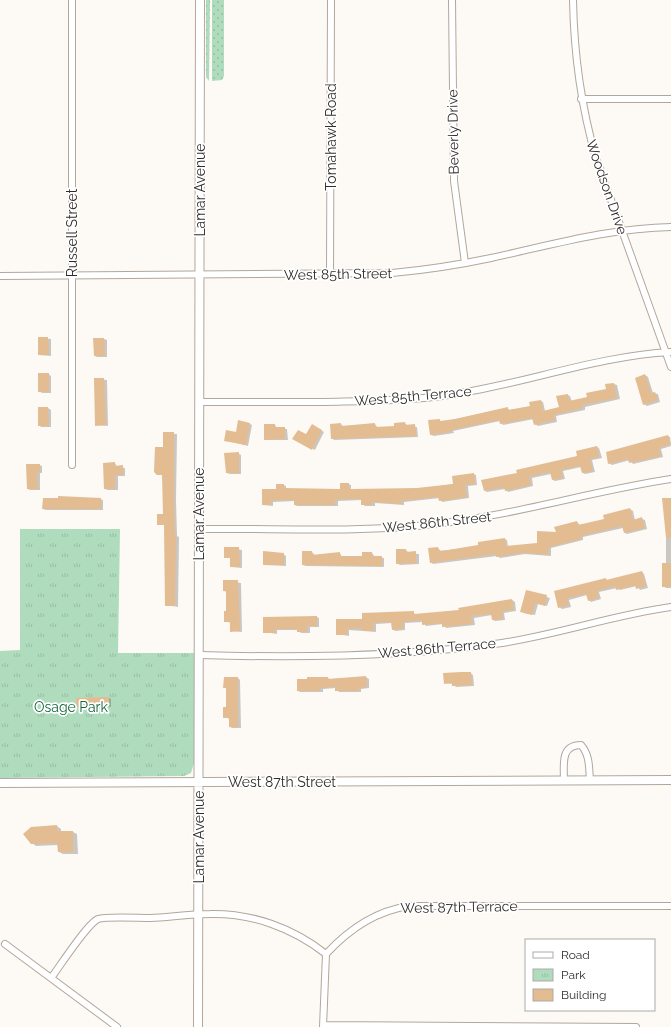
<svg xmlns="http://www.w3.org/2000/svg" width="671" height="1027" font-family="Raleway,sans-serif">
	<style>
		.grass { fill: url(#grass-dots) }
		.park { fill: url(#park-tufts) }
		.shadow { fill: #0003 }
		.building { fill: #e3bc92 }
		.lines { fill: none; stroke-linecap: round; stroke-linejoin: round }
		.minor-casing { stroke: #b2a79c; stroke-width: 8 }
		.tertiary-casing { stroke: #b2a79c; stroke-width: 10 }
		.minor { stroke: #fff; stroke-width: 6 }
		.tertiary { stroke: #fff; stroke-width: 8 }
		.labels { text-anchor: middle; stroke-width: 3.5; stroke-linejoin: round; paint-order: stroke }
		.street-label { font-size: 14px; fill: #302c28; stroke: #fff }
		.park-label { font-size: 14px; fill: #15663c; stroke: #fff }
	</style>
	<defs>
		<pattern id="grass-dots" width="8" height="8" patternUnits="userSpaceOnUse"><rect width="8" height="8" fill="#b0dcbe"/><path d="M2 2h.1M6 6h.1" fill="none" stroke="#98bda3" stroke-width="1.8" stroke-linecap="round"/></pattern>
		<pattern id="park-tufts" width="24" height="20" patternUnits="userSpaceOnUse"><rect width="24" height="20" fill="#b0dcbe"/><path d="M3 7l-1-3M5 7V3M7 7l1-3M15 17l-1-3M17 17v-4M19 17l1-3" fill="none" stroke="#98bda3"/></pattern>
	</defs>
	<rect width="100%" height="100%" fill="#fdf9f4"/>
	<path class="grass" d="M206,0H210L209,81L206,77Z
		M212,0H224V76L222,80L212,81Z"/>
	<path class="park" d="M20,529H120L118,653H194V763L191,773L184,776L0,778V651L20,650Z"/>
	<path class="shadow" d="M39,338L51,339V356L39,355Z
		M104,339L107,340V357H97L95,356Z
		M48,374L51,376V393H42L39,391Z
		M645,375L648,377L653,393L658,394L660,402L647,406L644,404Z
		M95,379L107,380L108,426L96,425Z
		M614,384L617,385L620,399L585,407V410L556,416L557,422L538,426L535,424L534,419L503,425L500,421L453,431L454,433L434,436L431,435L439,420L442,422L507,408L510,410L531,407L541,401L543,402L545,411L560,408L567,395L570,396L572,402L588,398L607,389Z
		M48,408L51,410V427H41L39,425Z
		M405,423L408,426L417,427L418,437L334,440L332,438L331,425L341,424L344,427L375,424L377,427H395Z
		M250,424L252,425L248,446L225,440Z
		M275,425L277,428L287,429L288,440H268L265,439Z
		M312,425L324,432L315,450L294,439L306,436Z
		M164,433L177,434L176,500L177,536L179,537L178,607L166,605L165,525L158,524L164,515L163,475L157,474L164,448Z
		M668,436L670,437L671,446L661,449L663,457L633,464L630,460L612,465L609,463Z
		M597,447L599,448L602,458L592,460L595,472L585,474L583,473L581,467L563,471L565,479L555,481L553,480L551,474L532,478L533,486L508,492L505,489L487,492L485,491L518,474L579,456Z
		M239,454L241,455V474H230L227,473Z
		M115,463L117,467L125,468V476H118V490H108L105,489Z
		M39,465L42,466V473H40V490H30L28,489Z
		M473,474L476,475L477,485L468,486L469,498L442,502L440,498L404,502V505L375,503V506H365L362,504V500L338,501V506H297L295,505V501L273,502V506L263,505L284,485L286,486V489L341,490L348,484L351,485V490L417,489L454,484Z
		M100,499L103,500V510H46L43,509Z
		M671,499V588H666L663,586L666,564V526Z
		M630,509L633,511L635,520L642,519L645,520L647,529L627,534L625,533L623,528L583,537V540L551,548V556L525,554L500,558L497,556L433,564L431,562L438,548L441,551L479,546L505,539L507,540L508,547L538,544L577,522L580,525L605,520Z
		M225,548L242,550V568L231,567V558L225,557Z
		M406,550L409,553L419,554V564L400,565L397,563Z
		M303,552H312L315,555L340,553L342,557H363L372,553L375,557L384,558V567L306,566L303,565Z
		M283,554L286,556V566L264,565Z
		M642,572L644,574L648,588L640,590L637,586L620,590L617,588L599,592L601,599L591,602L589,600L587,595L569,600L571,607L562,609L559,607L555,592L606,579L609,581Z
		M224,581L241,583L242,632L231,631V623L225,621L227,612V592L224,591Z
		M527,591L550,598L547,606L538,604L535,615L524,613Z
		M512,600L515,602L516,611L504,613L505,620L495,621L493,620L492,615L474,618L475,625L446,628L443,624L426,626L423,622L405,623V630L395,631L393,629L392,623L376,624V632L349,630V636L337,634L363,620L413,612L416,615L460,611Z
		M317,617L319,618V627H310V633H301L298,630H277V634L264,632Z
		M470,673L473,675L474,686L456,687L453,684L445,683Z
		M366,677L369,679V688L361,689V692H339L336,688L323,689V692H300L298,691L328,678L330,679Z
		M238,678L240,680L241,728H232L230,727V719L224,717L227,708V689L224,687Z
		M109,698L111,699V707L77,705Z
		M57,826L61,829V832H73L77,834L78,854H63L59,852L58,845L36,846L32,843Z"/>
	<path class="building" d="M38,337H48L49,355H38Z
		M93,338H104L105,356H94Z
		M38,373H49V392H38Z
		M645,374L651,393L655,392L658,400L643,405L635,378Z
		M94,378H104L106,425L95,426Z
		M614,383L617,398L582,405L583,408L554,415L555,420L534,425L532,418L500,424L499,420L451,430V432L430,435L428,420L440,419V421L455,419L508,407V410L530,406L529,402L541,400L543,411L559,407L556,396L568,394L569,401L587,397L586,393L606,389L605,384Z
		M38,407H48L49,426H38Z
		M238,420L250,423L246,445L224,441L226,430L236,432Z
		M405,422V425L415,424L416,436L331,439L330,424L341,423V426L375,423V427L394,426V423Z
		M264,424H275V427H285V439L264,440Z
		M312,424L322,430L312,450L292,439L298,430L306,434Z
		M163,432H174V498L175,535H176L175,606H165L164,525H157V514H163L162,475H157L154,472L155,447H163Z
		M668,435L671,444L659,448L661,456L629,463L628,459L608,464L606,452Z
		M597,446L599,457L590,459L593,471L582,473L580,466L561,470L563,478L552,480L550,472L529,477L531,485L505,491L504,487L484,491L481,480L517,473L516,470L577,456L576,451Z
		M239,452V473H226L224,453Z
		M115,462V466L123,465V475H115V489H104L103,463Z
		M26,464H40V472H37L38,489H27Z
		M474,473L475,484L465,485L467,497L448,500L439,501L438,497L401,501L402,504L372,502V505H361V499H344L335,500V505H294V500H280L271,501V505H262V489H276V484H284V488L340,489V483H349V489H351L417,488L453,484L452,476Z
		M58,496L101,498V509H42L43,498H58Z
		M662,498H671V538H666Z
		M630,508L633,520L642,517L645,528L624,533L622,526L581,536V539L549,547L548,555L522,553L496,557V554L430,563L428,548L438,547L439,551L448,550L478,545V542L505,538L506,546L537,543V531L556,532L554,527L577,521L578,525L604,519L603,515Z
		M224,547H239L240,567H230V558H224Z
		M396,549H406V552L416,551V563L396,564Z
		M263,551L284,553V565H263Z
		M302,551H312V555L340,552V556H362V552H372V556H382V566L302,565Z
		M662,563H671V587H662Z
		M642,571L646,586L636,589L635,585L616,590L615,586L597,591L599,598L588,601L586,594L567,598L569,605L558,608L554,591L606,578V580Z
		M223,580H238L240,631L230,632V622H224V611H226V591H223Z
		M526,590L547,595L545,606L535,603L532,615L520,612Z
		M512,599L514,610L502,611L503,619L492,620L491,614L471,616L472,624L442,627V623L422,625V620L403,622V629L392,630L391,622L373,623L374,631H362V628L347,629V635H336V619H362V613L414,611V614L459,610L458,608Z
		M317,616V626H307V632H297V629H275V633H263V617Z
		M461,672H471L472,685L452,686V683L444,684L443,673Z
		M366,676L367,687L359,688V691H335V687L320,688V691H297V679H307V677H328V679Z
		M224,677H238V727H229V718H223V707H226V688H223Z
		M109,697V707L76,706V698Z
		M57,825V831H73V852H58L57,843L31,844L23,834L31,827Z"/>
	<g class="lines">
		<g class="minor-casing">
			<path id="minor" d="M72,0V465
				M452,0L454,181L465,263
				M573,0C574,55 581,106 596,158L671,367
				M581,99H671
				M330,275L331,0
				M0,276L392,273C425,270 458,265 491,258C551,245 610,228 671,227
				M200,402C241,402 283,402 324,402C363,401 403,401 442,396C519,386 594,356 671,352
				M199,529C277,528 358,533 436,524C515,515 592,491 671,479
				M200,655C300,658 403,657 502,643C559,634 614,615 671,607
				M564,781C564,765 560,745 581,745C590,755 589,768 590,781
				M5,944L117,1027
				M326,954C349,929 375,911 409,906H671
				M51,978C60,966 87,924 98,919C107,916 138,918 150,918C170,917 190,914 210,914C252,913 293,928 326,954
				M323,1025L636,1027
				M323,1027L326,954"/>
		</g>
		<g class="tertiary-casing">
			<path id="tertiary" d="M0,783L671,780
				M198,1027L200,0"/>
		</g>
		<use href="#minor" class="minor"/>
		<use href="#tertiary" class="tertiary"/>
	</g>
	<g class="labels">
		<g class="street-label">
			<text transform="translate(453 132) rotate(-91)" y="5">Beverly Drive</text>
			<text transform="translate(331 137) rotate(-90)" y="5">Tomahawk Road</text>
			<text transform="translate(607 187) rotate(71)" y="5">Woodson Drive</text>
			<text transform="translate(200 190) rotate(-90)" y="5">Lamar Avenue</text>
			<text transform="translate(72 233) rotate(-90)" y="5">Russell Street</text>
			<text transform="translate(338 274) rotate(-1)" y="5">West 85th Street</text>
			<text transform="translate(413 396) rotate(-5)" y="5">West 85th Terrace</text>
			<text transform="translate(199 514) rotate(-90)" y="5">Lamar Avenue</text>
			<text transform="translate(437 522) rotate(-6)" y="5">West 86th Street</text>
			<text transform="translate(437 648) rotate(-5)" y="5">West 86th Terrace</text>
			<text x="282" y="787">West 87th Street</text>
			<text transform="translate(199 837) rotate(-90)" y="5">Lamar Avenue</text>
			<text transform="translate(459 907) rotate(-1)" y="5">West 87th Terrace</text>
		</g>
		<g class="park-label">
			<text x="71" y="712">Osage Park</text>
		</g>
	</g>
	<rect x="525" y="939" width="130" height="72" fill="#ffffff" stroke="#acaba9"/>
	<rect x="533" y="952" width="20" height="6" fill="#ffffff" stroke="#acaba9"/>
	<text x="561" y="959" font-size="12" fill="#302c28">Road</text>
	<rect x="533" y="969" width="20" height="12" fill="url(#park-tufts)" stroke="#acaba9"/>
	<text x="561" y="979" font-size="12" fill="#302c28">Park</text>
	<rect x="533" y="989" width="20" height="12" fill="#e3bc92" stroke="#acaba9"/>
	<text x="561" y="999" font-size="12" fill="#302c28">Building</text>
</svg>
